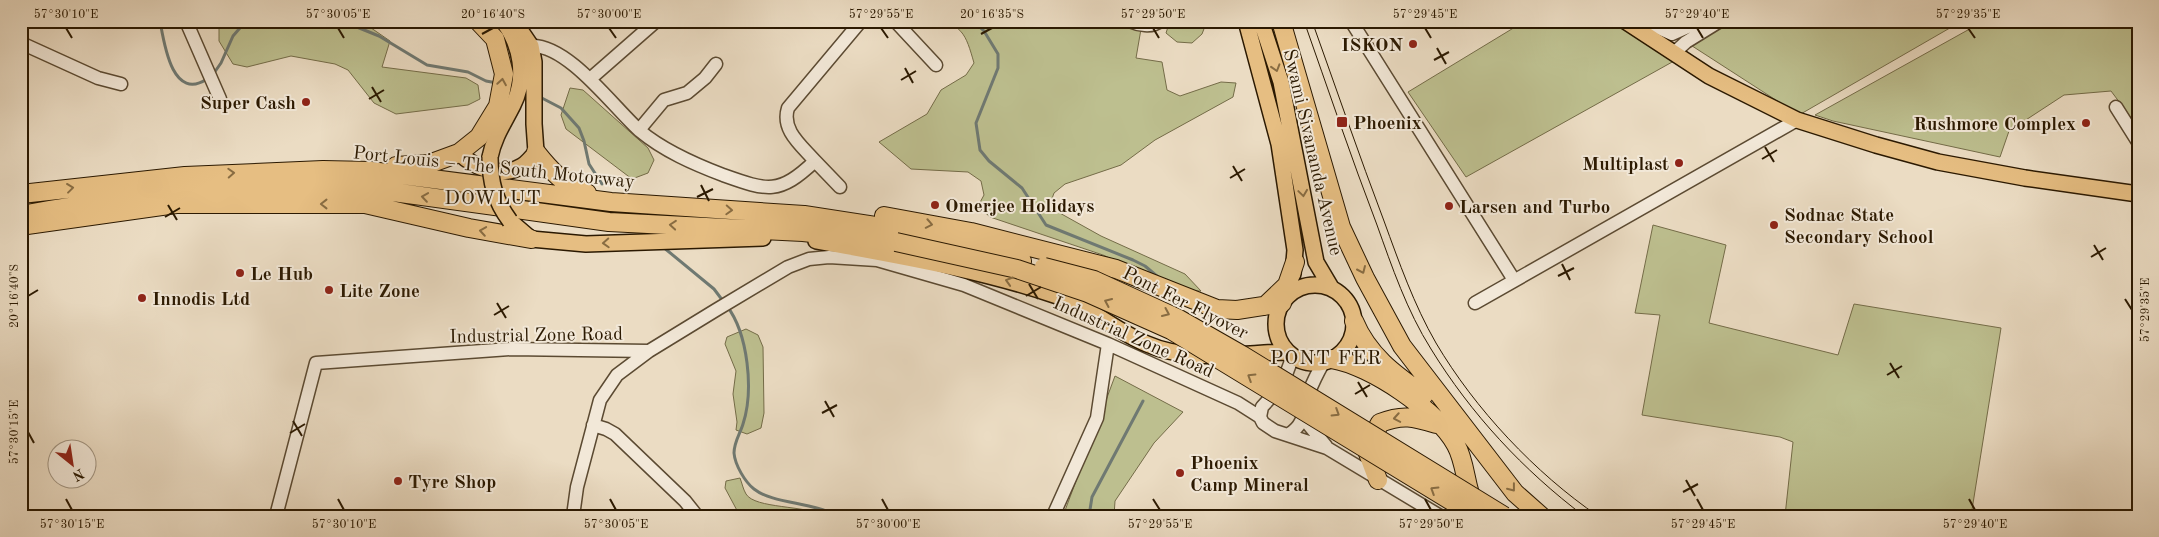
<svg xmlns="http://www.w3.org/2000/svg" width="2159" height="537" font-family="'Old Standard TT',serif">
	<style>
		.green { fill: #bdbf8f; stroke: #746c48 }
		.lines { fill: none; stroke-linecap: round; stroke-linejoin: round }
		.stream { stroke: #6f7972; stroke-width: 3 }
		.minor-casing { stroke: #5b4a32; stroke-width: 15 }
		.major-casing { stroke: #2b1901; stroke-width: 18 }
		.highway-casing { stroke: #2b1901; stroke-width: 20 }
		.minor { stroke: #f2e8d8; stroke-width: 12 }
		.major { stroke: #e6be82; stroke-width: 15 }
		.highway { stroke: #e6be82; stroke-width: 18 }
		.tram { stroke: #2b1901; stroke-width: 1 }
		.major-bridge-casing { stroke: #2b1901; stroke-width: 18; stroke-linecap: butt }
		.highway-bridge-casing { stroke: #2b1901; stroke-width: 20; stroke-linecap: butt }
		.major-bridge { stroke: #e6be82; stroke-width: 15 }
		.highway-bridge { stroke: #e6be82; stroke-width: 18 }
		.oneway { stroke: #886c42 }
		.ticks { fill: none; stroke: #2b1901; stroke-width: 2 }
		.poi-dot { fill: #8f2418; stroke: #f2e8d8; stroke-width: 2 }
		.labels { text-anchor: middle; stroke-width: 4; stroke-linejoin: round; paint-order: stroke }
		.poi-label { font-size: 19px; font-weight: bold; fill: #2b1901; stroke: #f2e8d8; text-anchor: start }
		.street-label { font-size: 19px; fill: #2b1901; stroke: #f2e8d8 }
		.neighbourhood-label { font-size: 20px; letter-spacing: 1px; fill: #2b1901; stroke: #f2e8d8 }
		.neatline { fill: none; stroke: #2b1901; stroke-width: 2 }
		.ticks-label { font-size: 12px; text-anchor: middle; fill: #2b1901 }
	</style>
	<rect width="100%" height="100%" fill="#ebdcc3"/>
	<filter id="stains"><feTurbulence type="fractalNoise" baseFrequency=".004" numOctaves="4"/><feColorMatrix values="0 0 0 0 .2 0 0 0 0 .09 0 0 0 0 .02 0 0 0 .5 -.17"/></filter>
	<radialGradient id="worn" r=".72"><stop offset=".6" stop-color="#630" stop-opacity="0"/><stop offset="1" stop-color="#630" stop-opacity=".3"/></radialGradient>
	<path class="green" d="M219,21H361L390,41L382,67L466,78L478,85L480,99L468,105L396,114L374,103L348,70L335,64L291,56L247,67L233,64L219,41Z
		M910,21H1136L1141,29L1136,58L1162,62L1167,90L1180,96L1221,82L1236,83L1233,97L1155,140L1121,165L1065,184L1054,193L1049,207L1101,236L1185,274L1201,291H1185L1103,255L990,217L978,206L984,195L981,181L968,172L911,169L879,142L927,114L941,90L966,75L974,63C966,35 962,20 928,23C921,23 915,25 910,21Z
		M1170,21H1207L1202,34L1192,43L1177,42L1166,33Z
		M1525,21H1612L1674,61L1466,177L1408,92Z
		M1722,21H1962L1799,115L1686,42Z
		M1984,21H2138V127L2111,91L2064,95L2009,131L2000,157L1833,121L1815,115Z
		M570,88L583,90L648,148L654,160L648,173L632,179L566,129L561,115Z
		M1653,225L1726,245L1709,323L1838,355L1854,304L2001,328L1971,516H1785L1793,442L1780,437L1642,415L1660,315L1635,313Z
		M746,329L758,335L763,347L764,413L761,428L747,434L736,430L737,422L733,394L736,371L725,344L727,337Z
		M1115,376L1183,412L1154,443L1115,501L1114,516H1063Z
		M740,478C742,483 743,489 746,494C755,509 806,505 825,516H740L725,488L726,481Z"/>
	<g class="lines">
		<path class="stream" d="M160,21C164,43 172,102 207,79
			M342,21L379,36L427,65L468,72L486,81L497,83
			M973,21L984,31L998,54V68L976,123L980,150L989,161L1022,188L1046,225L1133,260L1145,266L1158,277
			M214,73L221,63L233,36L246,21
			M538,96L561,108L579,128L584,141L589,164L602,184
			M663,247L714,289L723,301
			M727,306C748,334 754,390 743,424C740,434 734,442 734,453C735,465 745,482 754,489C773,504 813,502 837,516
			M1089,516L1092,497L1143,401"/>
		<g class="minor-casing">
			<path id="minor" d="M186,21L220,99
				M895,21L936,65
				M1129,21C1138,25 1152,28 1160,21
				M1351,21L1514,280
				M1643,21L1672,34L1701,21
				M21,43L98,78L121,84
				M531,46C568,44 614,108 640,131C664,151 694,164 723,175C768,191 779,195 815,161C801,145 781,130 788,108L861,21
				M1674,53L1686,42L1720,21
				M590,79L654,23
				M2116,107L2138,142
				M639,130L664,100L687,93L705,78L716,64
				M815,161L840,187
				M1475,303L1797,120
				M1293,356L1282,385L1262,407L1260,417L1263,423L1275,431L1327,448L1440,516
				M1304,419L1326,446
				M593,425L606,429L615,434L685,501L697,516
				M1289,434C1306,424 1303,409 1309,392C1313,382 1318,372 1323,363
				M276,516L316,363L511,349L649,351
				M573,516L577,487L600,400L617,375L649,351L716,310L788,267L809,259L829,257L877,260L964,285L1108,344L1238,403L1260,417
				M1053,516L1097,418L1108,344"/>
		</g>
		<g class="major-casing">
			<path id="major" d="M1246,21L1279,144L1295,250L1293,274
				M1261,21L1281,82L1316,262L1332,289
				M1625,21L1709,76L1797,120L1876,145L1938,162L2025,178L2138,194
				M459,153C475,168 500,179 522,166C527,163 532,157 536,152L534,124V62L531,46L514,21
				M490,157C494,137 504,123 513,105C527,77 521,45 503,21
				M510,221L531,239L586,244L763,238
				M816,241C897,256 978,269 1057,296C1090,307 1116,331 1147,344C1190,363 1242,353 1287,352
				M1276 324a39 39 0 1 1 78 0a39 39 0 1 1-78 0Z"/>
		</g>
		<g class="highway-casing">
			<path id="highway" d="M1281,21L1341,227L1365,278L1402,346L1515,493L1541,516
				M536,152C551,171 564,185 587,193
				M396,166L429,164L459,153L479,137L498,106L504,74L495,39L478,21
				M21,194L185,176L323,170L371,171L611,202L804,215L901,230L1022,261
				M21,215C134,195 249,183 364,188L609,222L803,232L896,242
				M884,216L971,232L1116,269L1217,309L1237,310L1282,303
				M27,225L176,204H365L469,228L531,239
				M1265,306L1287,285L1295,262
				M1354,321C1368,355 1394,374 1424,395
				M1332,359C1370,365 1438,411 1456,445C1466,463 1465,486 1474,505
				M1378,480L1366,448L1380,423C1403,414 1413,417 1436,424"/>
		</g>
		<use href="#minor" class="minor"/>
		<use href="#major" class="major"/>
		<use href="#highway" class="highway"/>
		<path class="tram" d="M1304,21C1328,89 1351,157 1377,225C1392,267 1407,311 1431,349C1471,414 1523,470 1584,516
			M1312,21C1336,88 1359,155 1384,221C1399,262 1414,305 1436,343C1475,409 1535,473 1598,516"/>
		<g class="major-bridge-casing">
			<path id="major-bridge" d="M490,157C490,182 495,201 510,221"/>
		</g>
		<g class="highway-bridge-casing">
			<path id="highway-bridge" d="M896,242L1017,269L1088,293L1171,330L1476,516
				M1044,267L1094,280L1179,319L1242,355L1504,516"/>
		</g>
		<use href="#major-bridge" class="major-bridge"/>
		<use href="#highway-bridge" class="highway-bridge"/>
	</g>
	<defs><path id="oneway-chevron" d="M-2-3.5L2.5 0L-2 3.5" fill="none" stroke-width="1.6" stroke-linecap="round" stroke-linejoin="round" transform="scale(1.25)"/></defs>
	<g class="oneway">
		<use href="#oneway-chevron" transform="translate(1276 68) rotate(73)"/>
		<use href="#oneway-chevron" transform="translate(502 82) rotate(-81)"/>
		<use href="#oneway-chevron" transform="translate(231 173) rotate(-3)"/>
		<use href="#oneway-chevron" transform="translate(70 188) rotate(-7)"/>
		<use href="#oneway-chevron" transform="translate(1303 193) rotate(82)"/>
		<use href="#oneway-chevron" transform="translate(425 197) rotate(-172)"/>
		<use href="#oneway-chevron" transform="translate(324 204) rotate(180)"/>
		<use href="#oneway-chevron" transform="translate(729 210) rotate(3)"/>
		<use href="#oneway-chevron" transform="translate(929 224) rotate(11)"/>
		<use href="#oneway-chevron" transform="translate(673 225) rotate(-175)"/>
		<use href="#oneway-chevron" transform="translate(483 231) rotate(-171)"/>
		<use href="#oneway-chevron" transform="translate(606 243) rotate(177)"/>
		<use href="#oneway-chevron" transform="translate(1362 270) rotate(66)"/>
		<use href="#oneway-chevron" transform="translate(1009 281) rotate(-163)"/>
		<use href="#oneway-chevron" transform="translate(1108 302) rotate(-156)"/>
		<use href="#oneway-chevron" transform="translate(1166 313) rotate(24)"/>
		<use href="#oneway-chevron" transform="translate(1251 377) rotate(-148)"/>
		<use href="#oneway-chevron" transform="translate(1336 413) rotate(32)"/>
		<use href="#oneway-chevron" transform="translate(1397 418) rotate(170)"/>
		<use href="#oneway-chevron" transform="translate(1512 488) rotate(52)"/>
		<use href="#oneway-chevron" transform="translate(1434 490) rotate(-148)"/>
	</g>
	<path class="ticks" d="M66,28L72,38M338,28L344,38M609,28L616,38M881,28L888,38M1153,28L1159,38M1425,28L1431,38M1697,28L1703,38M1968,28L1975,38M482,34L493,28M981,34L992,28M1437,48L1446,64M1434,60L1449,52M905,68L913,83M901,80L916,71M372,87L381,102M369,99L384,90M1765,147L1774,162M1762,159L1777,150M1233,166L1242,181M1230,178L1245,169M701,185L709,201M697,197L713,189M168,205L177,220M165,217L180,208M2094,245L2103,260M2091,257L2106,248M1562,264L1570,280M1558,276L1574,268M1029,284L1038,299M28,296L38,290M1026,296L1041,287M2125,299L2132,310M497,303L506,318M494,315L509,306M1890,363L1899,378M1887,375L1902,366M1358,382L1367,397M1355,394L1370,385M825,401L834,417M822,413L837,405M293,421L302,436M28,432L34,443M290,433L305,424M1686,480L1695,496M1683,492L1698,484M66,499L72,510M338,499L344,510M610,499L616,510M882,499L888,510M1153,499L1160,510M1425,499L1431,510M1697,499L1703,510M1969,499L1975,510"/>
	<g class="poi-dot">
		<circle cx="1413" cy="44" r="5"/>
		<circle cx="306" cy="102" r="5"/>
		<rect x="1336" y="116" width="12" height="12" rx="2.5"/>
		<circle cx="2086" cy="123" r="5"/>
		<circle cx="1679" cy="163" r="5"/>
		<circle cx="935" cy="205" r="5"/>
		<circle cx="1449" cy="206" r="5"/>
		<circle cx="1774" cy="225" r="5"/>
		<circle cx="240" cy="273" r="5"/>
		<circle cx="329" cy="290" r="5"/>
		<circle cx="142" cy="298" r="5"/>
		<circle cx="1180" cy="473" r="5"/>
		<circle cx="398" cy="481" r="5"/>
	</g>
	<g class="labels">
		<g class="poi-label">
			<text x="1403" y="51" text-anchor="end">ISKON</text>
			<text x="296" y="109" text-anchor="end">Super Cash</text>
			<text x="1353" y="129">Phoenix</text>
			<text x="2076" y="130" text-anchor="end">Rushmore Complex</text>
			<text x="1669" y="170" text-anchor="end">Multiplast</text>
			<text x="945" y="212">Omerjee Holidays</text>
			<text x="1459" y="213">Larsen and Turbo</text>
			<text x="1784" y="221">Sodnac State<tspan x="1784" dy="22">Secondary School</tspan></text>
			<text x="250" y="280">Le Hub</text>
			<text x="339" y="297">Lite Zone</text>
			<text x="152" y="305">Innodis Ltd</text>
			<text x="1190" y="469">Phoenix<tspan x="1190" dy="22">Camp Mineral</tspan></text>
			<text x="408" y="488">Tyre Shop</text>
		</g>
		<g class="street-label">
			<text transform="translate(1314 152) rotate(77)" y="7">Swami Sivananda Avenue</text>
			<text transform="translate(494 166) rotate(6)" y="7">Port Louis – The South Motorway</text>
			<text transform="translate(1186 302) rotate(27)" y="7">Pont Fer Flyover</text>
			<text transform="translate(536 334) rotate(-1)" y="7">Industrial Zone Road</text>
			<text transform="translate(1134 336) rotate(24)" y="7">Industrial Zone Road</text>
		</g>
		<g class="neighbourhood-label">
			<text x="493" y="204">DOWLUT</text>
			<text x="1326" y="364">PONT FER</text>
		</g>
	</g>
	<rect width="2159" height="537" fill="none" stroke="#ebdcc3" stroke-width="55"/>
	<g transform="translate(72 464) rotate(150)"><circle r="24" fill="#f2e8d8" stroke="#a29582"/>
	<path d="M0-4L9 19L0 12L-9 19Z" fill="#8f2418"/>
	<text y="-8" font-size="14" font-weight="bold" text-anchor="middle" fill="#2b1901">N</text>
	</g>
	<rect x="28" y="28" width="2104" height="482" class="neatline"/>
	<g class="ticks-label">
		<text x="66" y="18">57°30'10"E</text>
		<text x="338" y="18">57°30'05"E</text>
		<text x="493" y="18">20°16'40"S</text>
		<text x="609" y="18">57°30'00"E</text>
		<text x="881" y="18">57°29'55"E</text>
		<text x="992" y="18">20°16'35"S</text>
		<text x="1153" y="18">57°29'50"E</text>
		<text x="1425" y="18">57°29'45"E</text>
		<text x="1697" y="18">57°29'40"E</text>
		<text x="1968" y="18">57°29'35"E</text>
		<text transform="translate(14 296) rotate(-90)" y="4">20°16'40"S</text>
		<text transform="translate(2145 310) rotate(-90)" y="4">57°29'35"E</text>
		<text transform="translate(14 432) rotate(-90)" y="4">57°30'15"E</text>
		<text x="72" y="528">57°30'15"E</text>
		<text x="344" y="528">57°30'10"E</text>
		<text x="616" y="528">57°30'05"E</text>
		<text x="888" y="528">57°30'00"E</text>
		<text x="1160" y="528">57°29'55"E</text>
		<text x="1431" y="528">57°29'50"E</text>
		<text x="1703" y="528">57°29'45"E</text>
		<text x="1975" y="528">57°29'40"E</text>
	</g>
	<rect width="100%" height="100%" filter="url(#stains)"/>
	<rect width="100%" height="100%" fill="url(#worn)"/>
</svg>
